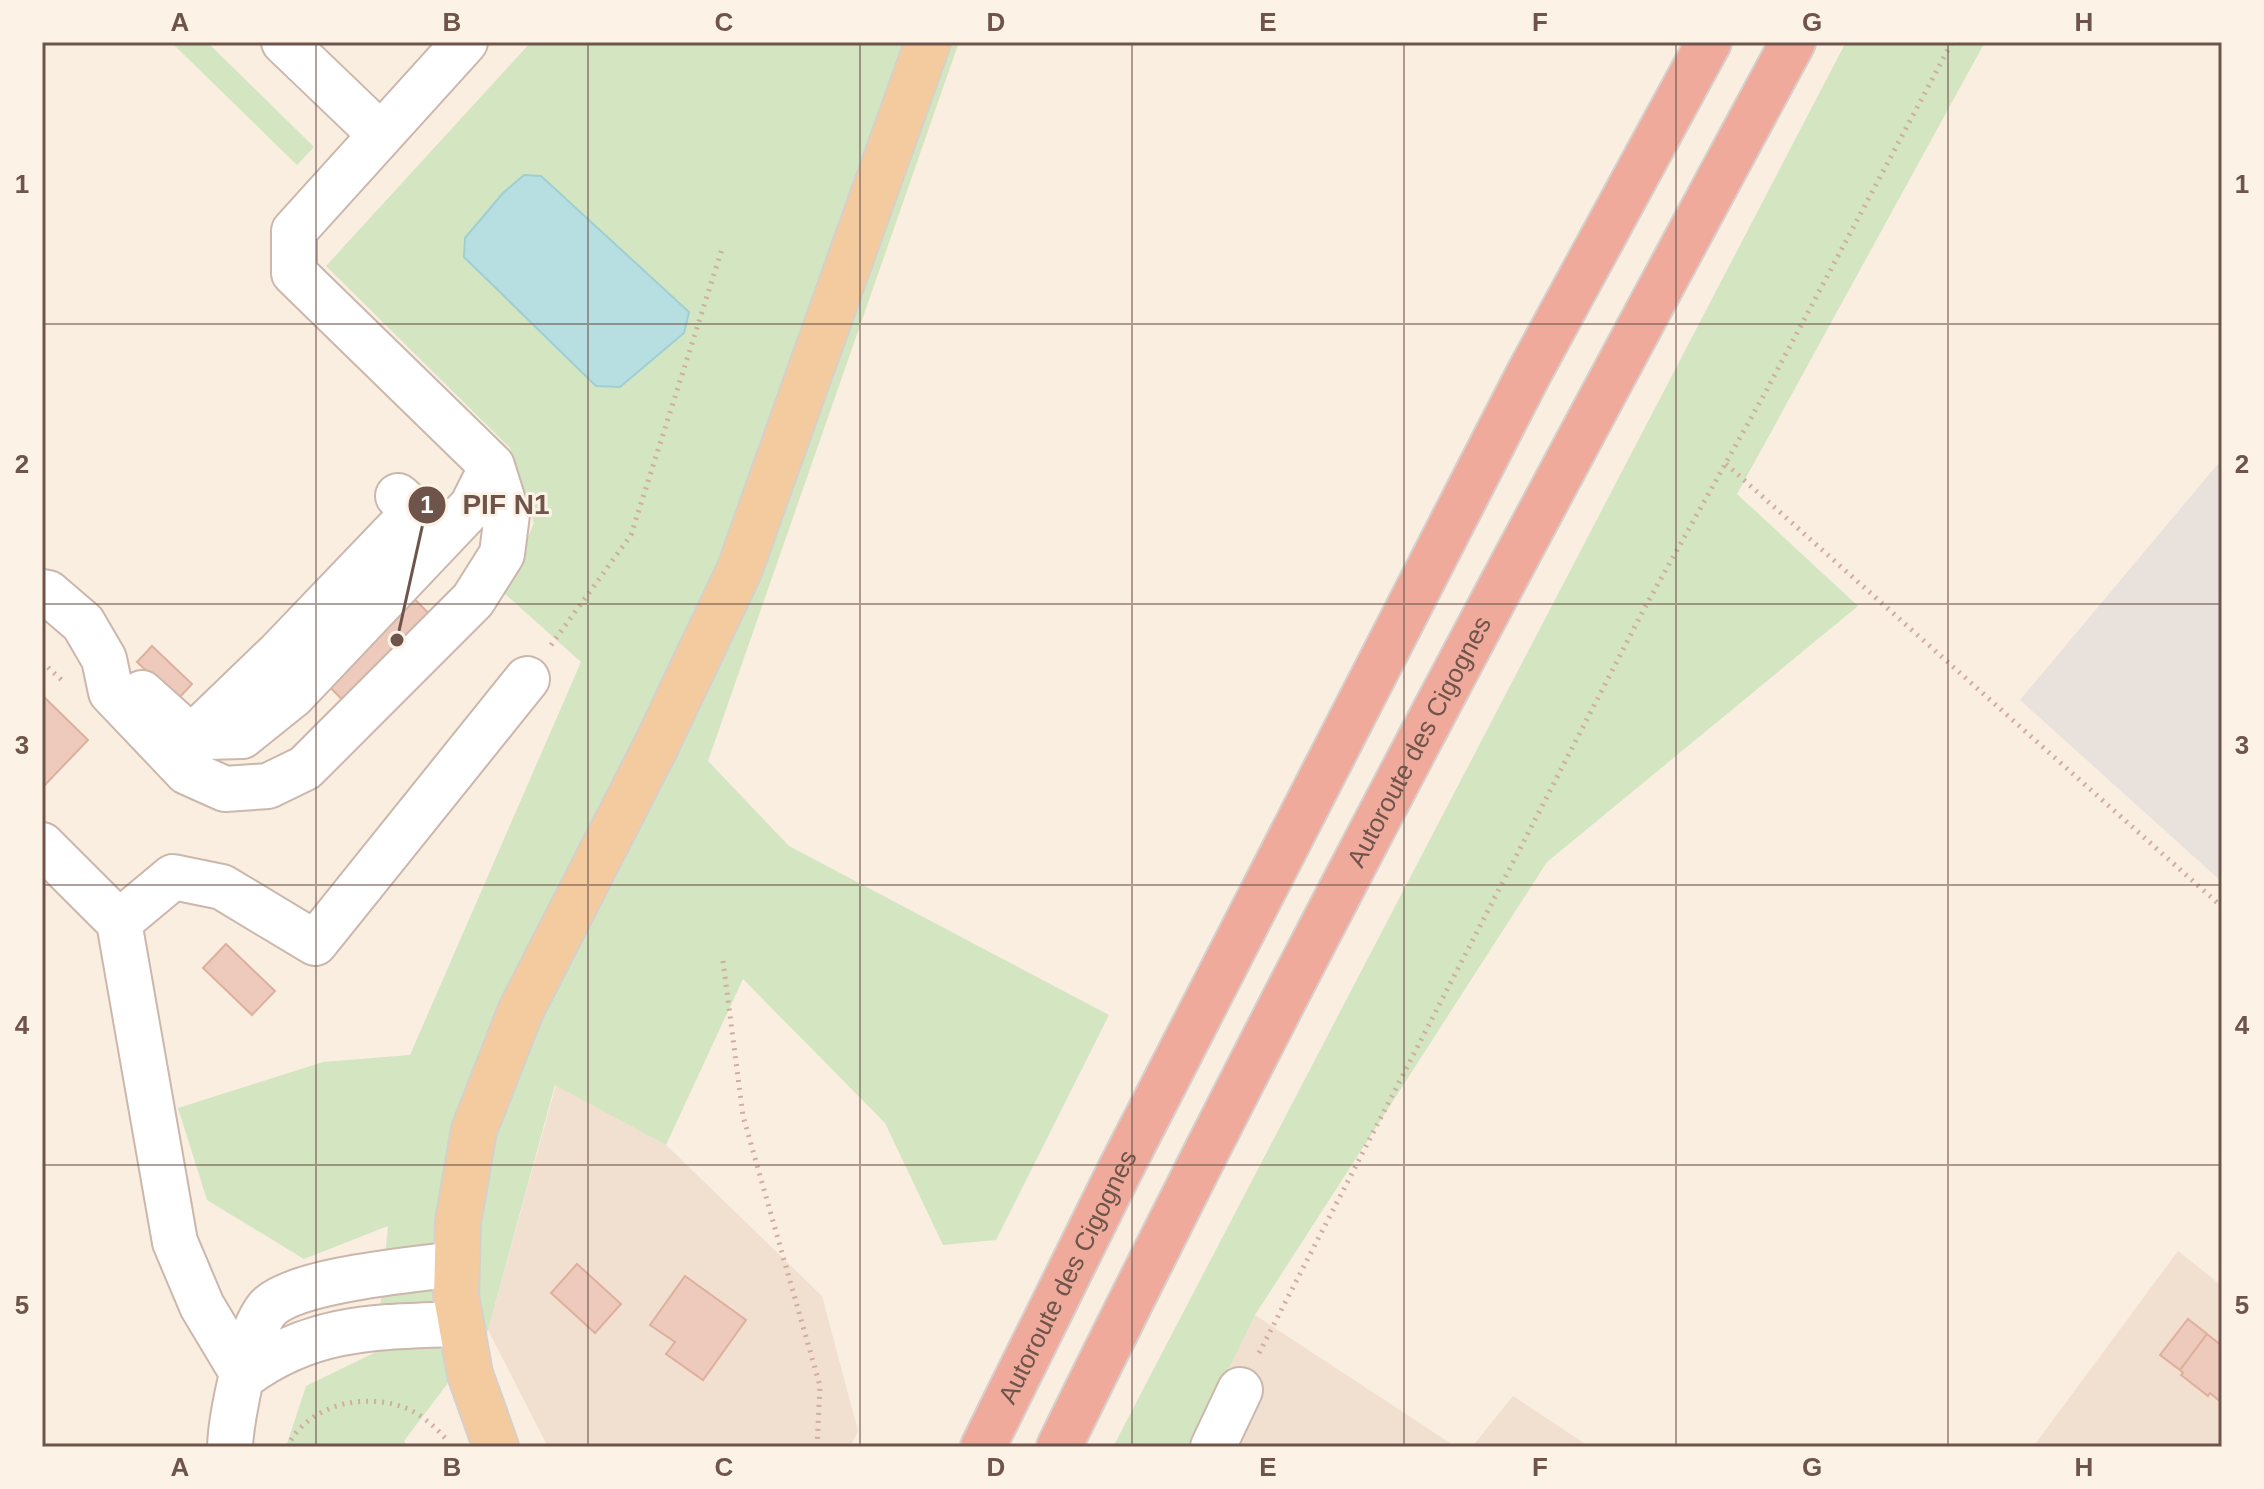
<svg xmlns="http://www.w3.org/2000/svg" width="2264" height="1489" font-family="Helvetica,sans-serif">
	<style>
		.residential { fill: #f1dfd0 }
		.industrial { fill: #e9e1dc }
		.green { fill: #d3e5c1 }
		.water { fill: #b7dfe1; stroke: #9fcfd2; stroke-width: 2 }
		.building { fill: #edcabb; stroke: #deaf9d; stroke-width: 2 }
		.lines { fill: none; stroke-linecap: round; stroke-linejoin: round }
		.minor-casing { stroke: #cbb7ac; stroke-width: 48 }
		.major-casing { stroke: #d6cfcc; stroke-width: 48 }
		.highway-casing { stroke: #d6cfcc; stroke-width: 48 }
		.path { stroke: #d1ad9f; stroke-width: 5; stroke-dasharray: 2 6; stroke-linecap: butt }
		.minor { stroke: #fff; stroke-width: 44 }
		.major { stroke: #f4cb9e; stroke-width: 44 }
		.highway { stroke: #efaa9c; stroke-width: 44 }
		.grid { fill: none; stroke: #6e544a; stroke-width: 2; stroke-opacity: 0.55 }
		.labels { text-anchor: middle; stroke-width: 6; stroke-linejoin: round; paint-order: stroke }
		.street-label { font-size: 26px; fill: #6e544a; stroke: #fdf2e6 }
		.leader { fill: none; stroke: #6e544a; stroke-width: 3 }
		.callout-dot { fill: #6e544a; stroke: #fdf2e6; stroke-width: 3 }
		.mark-label { font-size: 24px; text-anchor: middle; font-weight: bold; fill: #fff }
		.callout-label { font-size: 28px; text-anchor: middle; font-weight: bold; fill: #6e544a; stroke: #fdf2e6; stroke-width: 6; stroke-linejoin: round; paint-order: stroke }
		.neatline { fill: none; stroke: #6e544a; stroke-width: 3 }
		.grid-label { font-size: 26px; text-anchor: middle; font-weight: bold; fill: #6e544a }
	</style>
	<rect width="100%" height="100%" fill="#faeee1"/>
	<path class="residential" d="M556,1085L666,1145L822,1296L858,1431L850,1447H548L488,1330Z
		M2178,1251L2222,1286V1447H2033Z
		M1255,1315L1456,1447H1191Z
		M1513,1396L1590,1447H1472Z"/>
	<path class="industrial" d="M2222,459V882L2020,700Z"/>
	<path class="green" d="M171,42H207L314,147L297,165Z
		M531,42H959L708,761L789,846L1109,1015L996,1240L943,1245L885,1123L743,979L666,1145L555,1085L488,1330L404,1441L408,1447H286L306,1386L376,1352L388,1226L304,1259L207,1200L178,1108L323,1062L410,1055L581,662L504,593L534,523L510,448L326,266Z
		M1846,42H1985L1737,494L1858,606L1547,862L1255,1315L1191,1447H1113Z"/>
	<path class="water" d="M524,175L541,176L689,312L684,333L620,387L596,386L464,257L465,238L503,193Z"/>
	<path class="building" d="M380,564L450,635L363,721L321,678Z
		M152,646L192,684L177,700L137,662Z
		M42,695L88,740L42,788Z
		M226,944L275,991L252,1015L203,968Z
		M577,1264L621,1304L595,1333L551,1293Z
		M685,1276L746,1320L703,1380L666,1354L675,1342L650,1325Z
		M2188,1319L2207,1334L2180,1370L2160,1355Z
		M2207,1334L2222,1346V1403L2210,1393L2208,1396L2181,1375L2183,1373L2180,1370Z"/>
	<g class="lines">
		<g class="minor-casing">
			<path id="minor" d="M284,42L381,135
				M42,592L48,593L83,623L104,659L111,692L187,772L225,789L268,786L305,768L473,600L502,554L507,514L492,466L294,273V231L465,42
				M142,693L181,728L208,737L242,736L293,695L472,506L492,466
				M197,732L279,653L415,511L398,496
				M42,845L119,922L175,1242L202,1306L244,1376
				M119,922L173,877L222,887L315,943L527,679
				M244,1376C313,1325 378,1327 460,1324
				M230,1447C231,1418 249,1324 270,1306C301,1279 413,1270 456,1264
				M1213,1447L1240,1390"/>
		</g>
		<g class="major-casing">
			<path id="major" d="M496,1447L470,1374L456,1296L458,1222L474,1130L521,1010L656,746L739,571L928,42"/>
		</g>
		<g class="highway-casing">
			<g id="highway">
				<path id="s1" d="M983,1447L1118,1174L1528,375L1709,42"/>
				<path id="s2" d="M1059,1447C1291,973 1542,507 1793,42"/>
			</g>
		</g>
		<path class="path" d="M1726,464L2222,907
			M551,645L631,535L723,246
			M42,662L65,683
			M723,961L743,1116L820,1386L817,1447
			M1259,1353L1644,609L1765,393L1952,42
			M287,1447C308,1404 366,1391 408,1409C424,1416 437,1429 448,1441"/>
		<use href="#minor" class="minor"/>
		<use href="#major" class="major"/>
		<use href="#highway" class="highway"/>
	</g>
	<path class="grid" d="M316,42V1447M588,42V1447M860,42V1447M1132,42V1447M1404,42V1447M1676,42V1447M1948,42V1447M42,324H2222M42,604H2222M42,885H2222M42,1165H2222"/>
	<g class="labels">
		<g class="street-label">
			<text dy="9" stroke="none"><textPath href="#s2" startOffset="792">Autoroute des Cigognes</textPath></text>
			<text dy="9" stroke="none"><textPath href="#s1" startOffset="190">Autoroute des Cigognes</textPath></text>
		</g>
	</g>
	<path class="leader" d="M397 640L427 505"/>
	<g class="callout-dot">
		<circle cx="397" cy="640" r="8"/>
		<circle cx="427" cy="505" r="20"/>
	</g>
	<g class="mark-label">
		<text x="427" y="513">1</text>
	</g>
	<g class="callout-label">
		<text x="506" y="514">PIF N1</text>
	</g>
	<rect width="2264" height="1489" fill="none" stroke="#fdf2e6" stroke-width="88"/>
	<rect x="44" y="44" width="2176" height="1401" class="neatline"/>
	<g class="grid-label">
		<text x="180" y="31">A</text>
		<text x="452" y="31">B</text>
		<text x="724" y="31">C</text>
		<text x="996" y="31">D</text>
		<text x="1268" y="31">E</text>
		<text x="1540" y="31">F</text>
		<text x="1812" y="31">G</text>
		<text x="2084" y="31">H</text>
		<text x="22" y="193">1</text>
		<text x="2242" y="193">1</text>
		<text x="22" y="473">2</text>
		<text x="2242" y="473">2</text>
		<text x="22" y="754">3</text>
		<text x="2242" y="754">3</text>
		<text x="22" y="1034">4</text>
		<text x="2242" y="1034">4</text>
		<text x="22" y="1314">5</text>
		<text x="2242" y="1314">5</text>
		<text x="180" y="1476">A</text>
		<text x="452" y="1476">B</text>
		<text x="724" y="1476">C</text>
		<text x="996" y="1476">D</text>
		<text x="1268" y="1476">E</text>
		<text x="1540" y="1476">F</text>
		<text x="1812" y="1476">G</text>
		<text x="2084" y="1476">H</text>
	</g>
</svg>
